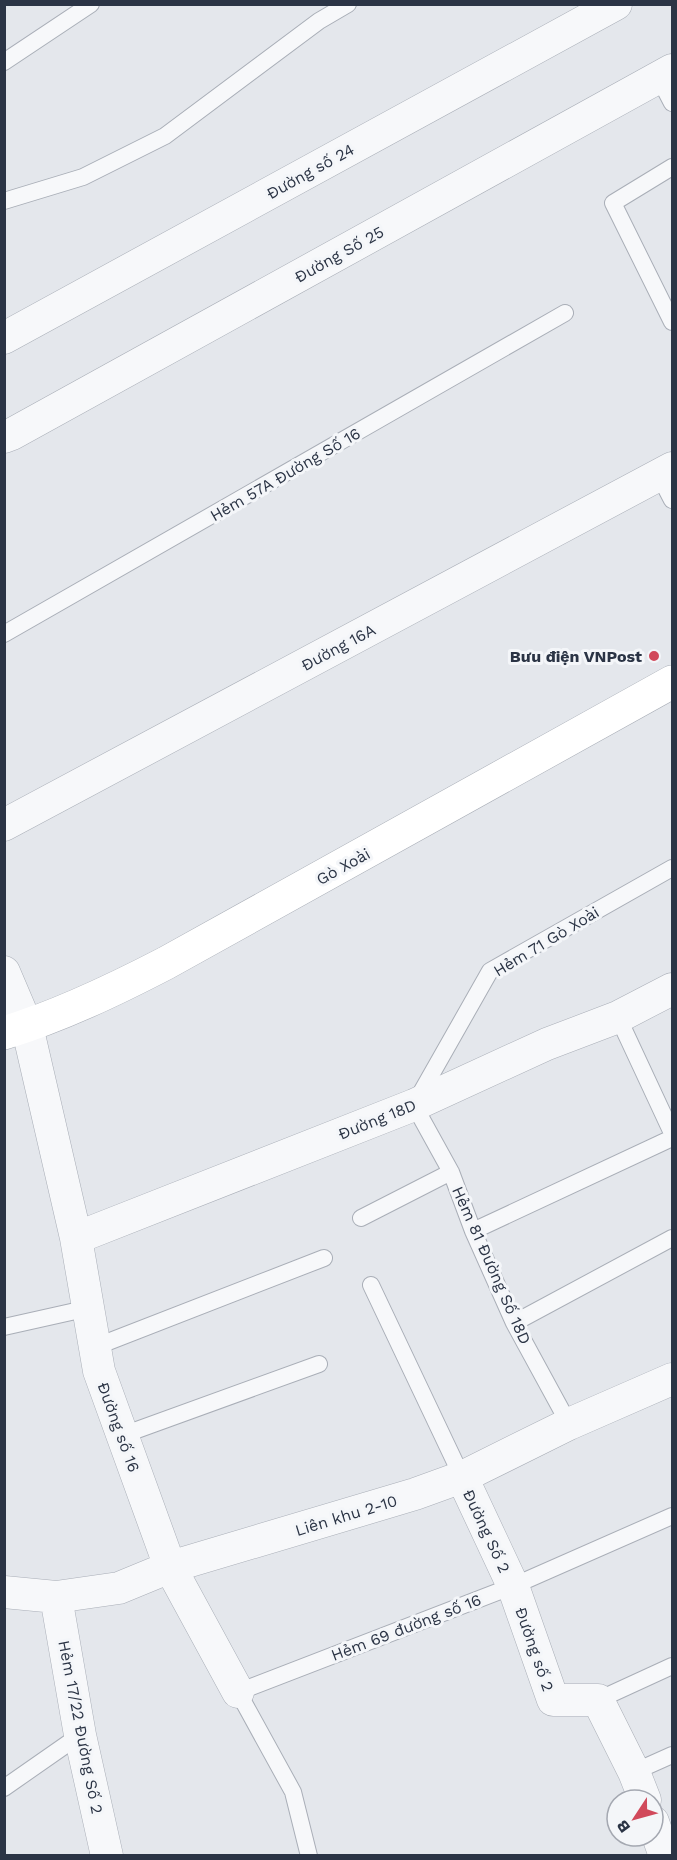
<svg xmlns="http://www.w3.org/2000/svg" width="677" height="1860" font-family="'Work Sans',sans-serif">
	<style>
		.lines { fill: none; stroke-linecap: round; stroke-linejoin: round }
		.lane-casing { stroke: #a9aeb7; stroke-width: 18 }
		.street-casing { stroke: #a9aeb7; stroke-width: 33 }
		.secondary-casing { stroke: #a9aeb7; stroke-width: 34 }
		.lane { stroke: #f7f8fa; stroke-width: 16 }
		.street { stroke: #f7f8fa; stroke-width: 32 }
		.secondary { stroke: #fff; stroke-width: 33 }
		.poi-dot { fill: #d1495b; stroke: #f4f6f9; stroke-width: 2 }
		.labels { text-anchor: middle; stroke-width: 6; stroke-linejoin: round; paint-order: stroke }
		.street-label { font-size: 16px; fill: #2b3445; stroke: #f4f6f9 }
		.poi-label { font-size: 16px; font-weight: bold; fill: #2b3445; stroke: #f4f6f9; text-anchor: end }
	</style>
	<rect width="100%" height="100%" fill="#e4e7ec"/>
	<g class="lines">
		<g class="lane-casing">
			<path id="lane" d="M4,62L91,4
				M659,78L672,103
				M672,167L613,203L672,322
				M4,201L83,177L165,136L319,21L348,4
				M659,475L672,500
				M4,634L565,313
				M618,1017L672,1133
				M361,1218L451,1172
				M473,1231L672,1138
				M371,1285L462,1477
				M514,1323L672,1238
				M4,1327L89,1308
				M95,1347L324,1258
				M569,1424L514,1323L473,1231L451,1172L414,1105L490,971L672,868
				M123,1435L319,1364
				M598,1700L672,1666
				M634,1772L672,1755
				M4,1788L80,1735
				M309,1856L293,1792L238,1692L513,1586L672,1516"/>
		</g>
		<g class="street-casing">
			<path id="street" d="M4,338L616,4
				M4,437L12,434L672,70
				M4,825L672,468
				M4,972L27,1026L76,1238L99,1371L170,1567L238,1692
				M76,1238L414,1105L547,1044L618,1017L672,989
				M462,1477L513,1586L553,1700H598L634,1772L645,1800
				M4,1592L56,1597L119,1588L170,1567L415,1494L462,1477L569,1424L672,1379
				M56,1597L80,1735L107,1856
				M653,1822L665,1856"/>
		</g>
		<g class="secondary-casing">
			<path id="secondary" d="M4,1033C60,1016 114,990 166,963L672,682"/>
		</g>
		<use href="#lane" class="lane"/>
		<use href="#street" class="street"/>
		<use href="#secondary" class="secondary"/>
	</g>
	<circle class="poi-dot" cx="654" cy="656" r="6"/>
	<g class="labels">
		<g class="street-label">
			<text transform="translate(310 171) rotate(-29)" y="6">Đường số 24</text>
			<text transform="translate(339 254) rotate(-29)" y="6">Đường Số 25</text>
			<text transform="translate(285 474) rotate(-30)" y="6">Hẻm 57A Đường Số 16</text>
			<text transform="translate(338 647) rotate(-28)" y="6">Đường 16A</text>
			<text transform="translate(343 866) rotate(-29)" y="6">Gò Xoài</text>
			<text transform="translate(546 941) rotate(-31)" y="6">Hẻm 71 Gò Xoài</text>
			<text transform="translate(377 1119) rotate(-22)" y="6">Đường 18D</text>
			<text transform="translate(492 1265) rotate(66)" y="6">Hẻm 81 Đường Số 18D</text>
			<text transform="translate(119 1427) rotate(70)" y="6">Đường số 16</text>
			<text transform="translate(346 1515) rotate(-17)" y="6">Liên khu 2-10</text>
			<text transform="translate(487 1531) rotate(65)" y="6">Đường Số 2</text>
			<text transform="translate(406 1627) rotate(-21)" y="6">Hẻm 69 đường số 16</text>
			<text transform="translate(535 1649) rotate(71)" y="6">Đường số 2</text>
			<text transform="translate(81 1727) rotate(79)" y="6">Hẻm 17/22 Đường Số 2</text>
		</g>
		<g class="poi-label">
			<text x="642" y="662">Bưu điện VNPost</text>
		</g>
	</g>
	<rect width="677" height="1860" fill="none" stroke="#2b3445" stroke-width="12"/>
	<g transform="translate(635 1818) rotate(234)"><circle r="28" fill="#f4f6f9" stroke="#a4a8b1" stroke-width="1.5"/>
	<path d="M0-4.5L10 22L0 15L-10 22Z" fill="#d1495b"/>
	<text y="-9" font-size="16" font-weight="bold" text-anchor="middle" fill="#2b3445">B</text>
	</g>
</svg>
